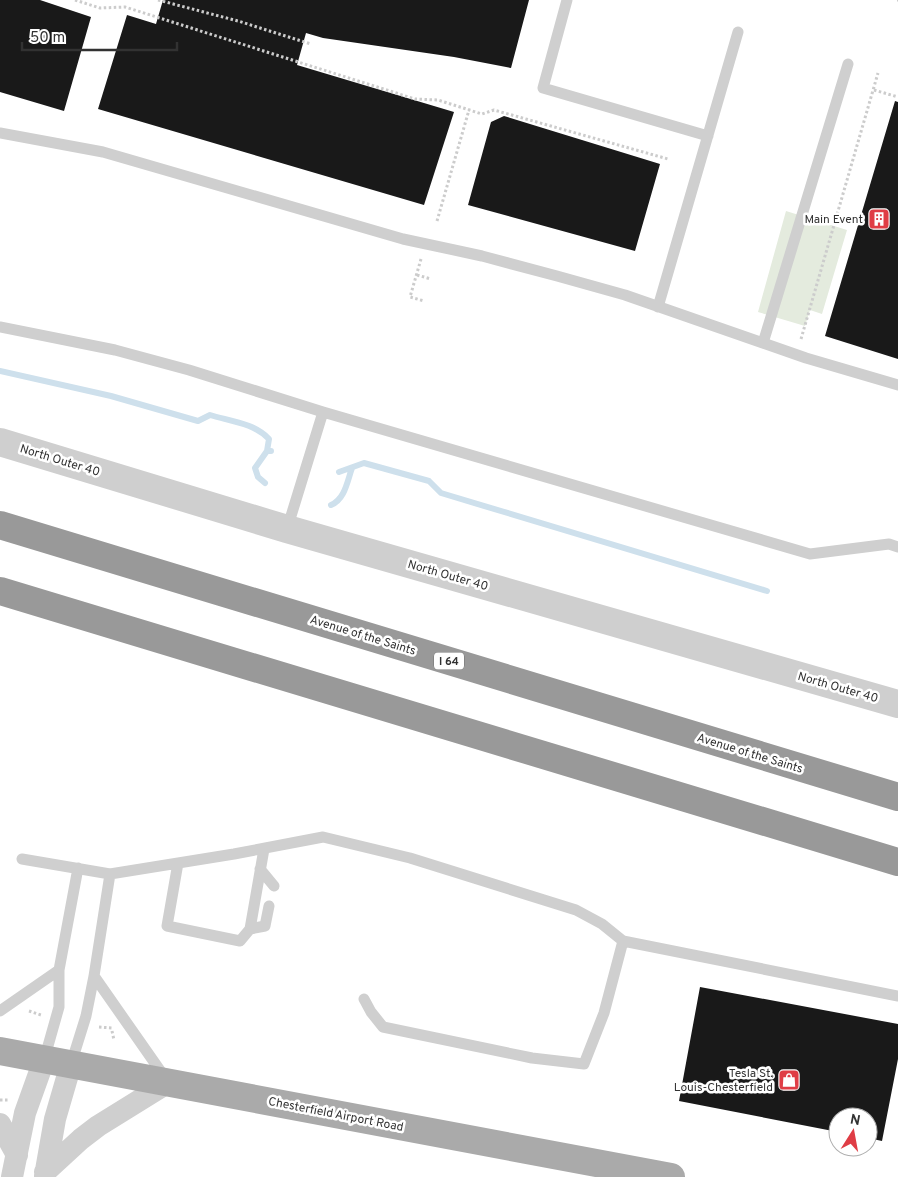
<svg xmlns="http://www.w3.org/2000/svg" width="898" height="1177" font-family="Overpass,sans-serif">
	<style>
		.green { fill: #e4ebde }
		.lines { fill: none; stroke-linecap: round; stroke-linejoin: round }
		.stream { stroke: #cee0ec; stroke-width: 6 }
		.building { fill: #191919 }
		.path { stroke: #ccc; stroke-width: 3; stroke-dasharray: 2.5 2.5; stroke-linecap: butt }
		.service { stroke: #cfcfcf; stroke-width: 11 }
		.minor { stroke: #cfcfcf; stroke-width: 22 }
		.tertiary { stroke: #cfcfcf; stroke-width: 28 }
		.primary { stroke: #aaa; stroke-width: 28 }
		.motorway { stroke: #999; stroke-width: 28 }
		.labels { text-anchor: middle; stroke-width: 5; stroke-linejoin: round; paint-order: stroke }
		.shield { fill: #fff; stroke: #707070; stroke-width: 1 }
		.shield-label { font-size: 11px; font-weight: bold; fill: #323232 }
		.poi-label { font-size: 12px; fill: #323232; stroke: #fff; text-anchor: end }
		.street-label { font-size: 12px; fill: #323232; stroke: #fff }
	</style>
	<rect width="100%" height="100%" fill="#fff"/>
	<path class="green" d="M786,211L847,230L822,314L810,310L805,326L758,312Z"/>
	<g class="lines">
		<path class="stream" d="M0,371L111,396L198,421L210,415C230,421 254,423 269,439L267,451H271
			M339,472L364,463L429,481L441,493L767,591
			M265,483L258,477L255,468L267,451
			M331,505C345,499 347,482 352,468"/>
	</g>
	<path class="building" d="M0,0H40L91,17L64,111L0,92Z
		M163,0H529L511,68L454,57L323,38L306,33L297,65L454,112L424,205L98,109L127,15L156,24Z
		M895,101L898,102V359L825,336Z
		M504,116L660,164L635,251L468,205L491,122Z
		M700,987L898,1024V1059L882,1141L868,1138V1117H838V1132L679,1101Z"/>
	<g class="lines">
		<path class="path" d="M75,0L100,8L125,7L415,99L438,100L482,114L494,110L668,159
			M158,0L238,21L311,44
			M897,0H898
			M874,90L898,97
			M437,221L469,110
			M421,259L410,297L424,301
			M417,275L431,279
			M801,339L878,73
			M29,1011L41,1015
			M99,1027L112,1028
			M112,1031L114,1040
			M0,1100H9"/>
		<path class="service" d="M567,0L543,88L708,136
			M0,133L103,152L403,239L482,256L557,276L625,295L806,358L898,385
			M658,307L738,32
			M0,327L115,350L189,370L323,412L810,554L889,544L898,547
			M763,343L848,64
			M287,529L323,412
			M22,859L110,874L234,854L323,837L410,858L576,910L602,924L623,941L898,996
			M178,863L167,926L240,941L250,929L264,849
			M260,869L274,886
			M250,929L265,926L269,906
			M94,976L166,1079
			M364,999L371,1012L383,1027L532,1058L584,1064L604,1013L623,941
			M0,1011L59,970
			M44,1060L59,1007V970L78,868
			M71,1064L86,1016L94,976L110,874"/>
		<path class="minor" d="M0,1124L17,1155
			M45,1172L81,1139L98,1126L169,1082
			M45,1176L55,1119L71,1064
			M12,1177L25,1113L44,1060"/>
		<path class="tertiary" d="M0,442L287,529L898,704"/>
		<path class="primary" d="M0,1051L671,1177"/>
		<path class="motorway" d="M0,525L898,797
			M0,591L898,862"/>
	</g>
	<defs>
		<g id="building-square" transform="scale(1.125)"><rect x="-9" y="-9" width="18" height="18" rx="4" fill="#df3d45" stroke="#fff"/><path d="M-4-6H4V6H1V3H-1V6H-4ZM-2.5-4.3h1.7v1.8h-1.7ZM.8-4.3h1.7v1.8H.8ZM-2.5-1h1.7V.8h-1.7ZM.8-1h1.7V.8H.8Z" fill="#fff"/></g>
		<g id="shop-square" transform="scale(1.125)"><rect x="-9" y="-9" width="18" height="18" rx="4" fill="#df3d45" stroke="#fff"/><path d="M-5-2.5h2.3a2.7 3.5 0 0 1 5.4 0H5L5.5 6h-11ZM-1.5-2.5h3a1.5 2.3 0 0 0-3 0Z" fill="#fff"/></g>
	</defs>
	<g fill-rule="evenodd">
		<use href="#building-square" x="879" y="219"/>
		<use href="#shop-square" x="789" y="1080"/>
	</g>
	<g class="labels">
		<rect class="shield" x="434" y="652.5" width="30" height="17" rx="4"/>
		<g class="shield-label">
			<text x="449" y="665">I 64</text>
		</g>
		<g class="poi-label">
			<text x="863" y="223">Main Event</text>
			<text x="773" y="1077">Tesla St.<tspan x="773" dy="14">Louis-Chesterfield</tspan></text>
		</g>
		<g class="street-label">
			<text transform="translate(60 460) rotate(17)" y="4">North Outer 40</text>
			<text transform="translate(448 575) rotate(16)" y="4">North Outer 40</text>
			<text transform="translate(363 635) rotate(17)" y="4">Avenue of the Saints</text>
			<text transform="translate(838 687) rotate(16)" y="4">North Outer 40</text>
			<text transform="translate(750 753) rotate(17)" y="4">Avenue of the Saints</text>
			<text transform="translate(336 1114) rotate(11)" y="4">Chesterfield Airport Road</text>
		</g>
	</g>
	<g transform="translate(853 1132) rotate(11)"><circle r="24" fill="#ffffff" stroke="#adadad"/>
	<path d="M0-4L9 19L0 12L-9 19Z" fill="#df3d45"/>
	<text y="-8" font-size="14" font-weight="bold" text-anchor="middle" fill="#323232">N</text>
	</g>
	<path d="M22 42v8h155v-8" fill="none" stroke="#323232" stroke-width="2.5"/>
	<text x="30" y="42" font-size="15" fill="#323232" stroke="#ffffff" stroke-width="4" paint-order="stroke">50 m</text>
</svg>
